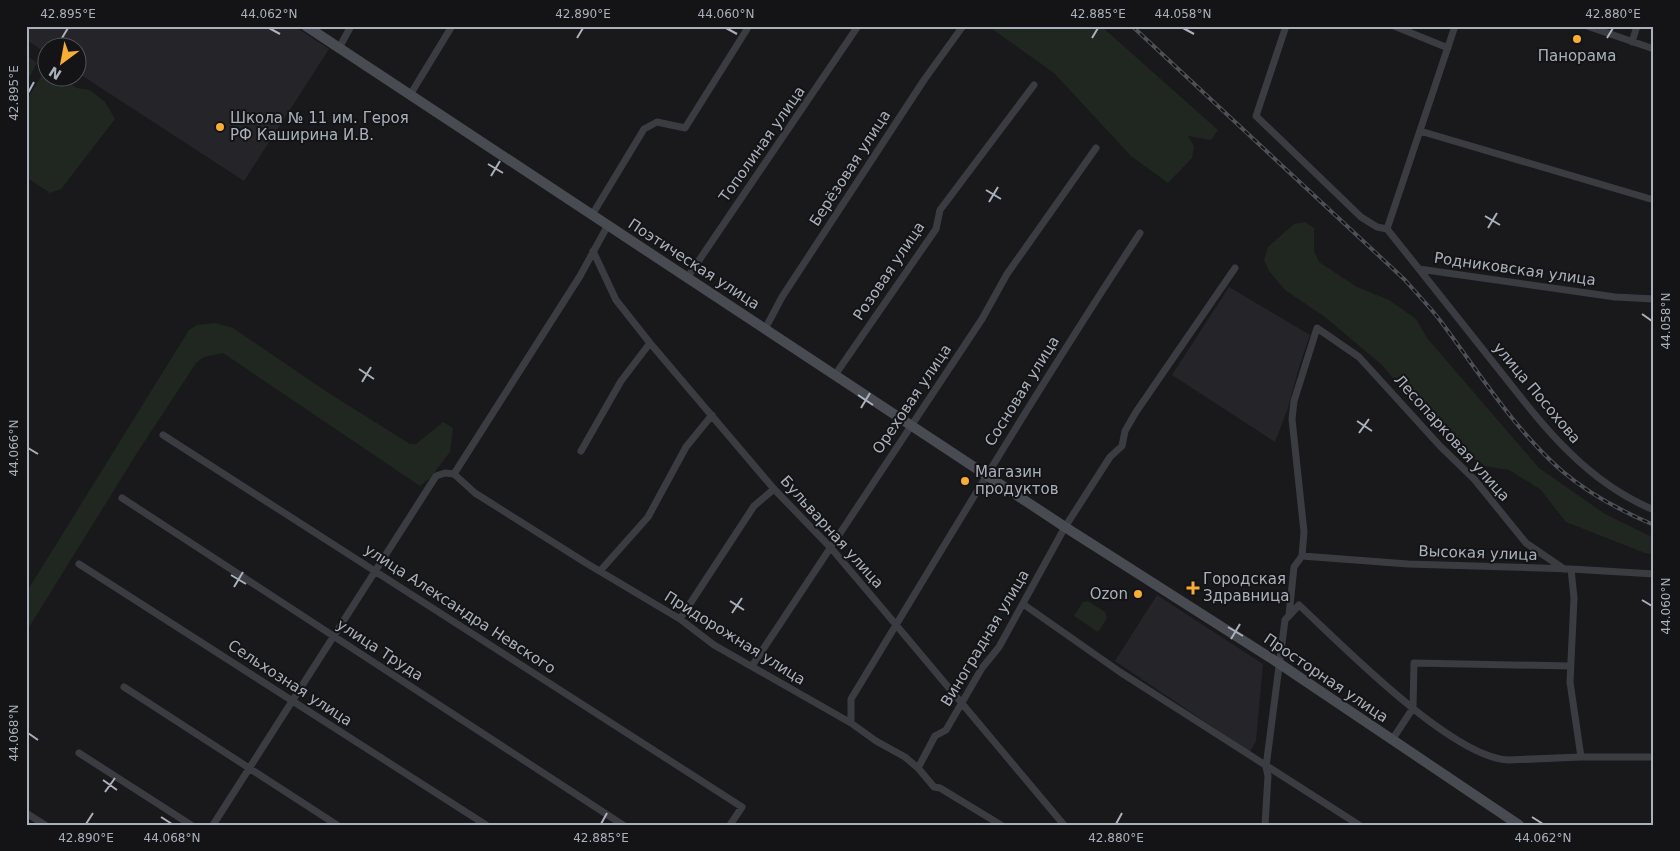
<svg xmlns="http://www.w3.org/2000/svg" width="1680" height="851" font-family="'DejaVu Sans',sans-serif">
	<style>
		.built { fill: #252529 }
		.green { fill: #1f2720 }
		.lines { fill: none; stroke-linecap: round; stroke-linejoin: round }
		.street { stroke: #3a3c41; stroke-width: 7 }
		.secondary { stroke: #484b51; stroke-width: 10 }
		.rail-casing { stroke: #4d5056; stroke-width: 4 }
		.rail { stroke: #141417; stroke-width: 2; stroke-dasharray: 5.5; stroke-linecap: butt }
		.ticks { fill: none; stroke: #abb1bc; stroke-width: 2 }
		.poi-dot { fill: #f8ae35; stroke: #141417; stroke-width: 2 }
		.labels { text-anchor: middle; stroke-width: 4; stroke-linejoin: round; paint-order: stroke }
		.poi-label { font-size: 15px; fill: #abb1bc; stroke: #141417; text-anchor: start }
		.street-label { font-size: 15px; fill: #abb1bc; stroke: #141417 }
		.neatline { fill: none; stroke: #abb1bc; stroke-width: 2 }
		.ticks-label { font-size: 12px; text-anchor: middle; fill: #abb1bc }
	</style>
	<rect width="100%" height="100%" fill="#19191c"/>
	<path class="built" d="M26,26H294L329,49L244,181L78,73V48H48L47,53L26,40Z
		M1229,287L1310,335L1299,367L1288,408L1275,442L1172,375Z
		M1157,595L1263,664L1256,741L1250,752L1115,661Z"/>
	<path class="green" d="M988,26H1101L1218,130L1211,140L1188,136L1194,146L1192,158L1168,183L1131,156L1054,73Z
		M26,55L37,63L26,83Z
		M45,70L47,71L48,78H61L77,88L90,90L105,102L115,119L61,189L50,193L26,177V101Z
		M1305,222L1314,228V251L1319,262L1357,287L1389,300L1416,319L1427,338L1539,468L1605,514L1654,538V554L1645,553L1566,522L1540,489L1509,470L1485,466L1464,452L1413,403L1382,365L1325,317L1285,290L1269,271L1264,260L1268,247L1294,224Z
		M216,323L233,328L327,392L410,444H416L443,422L453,428L450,452L430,478L420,486L223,353L204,357L196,363L137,453L26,632V593L189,330L197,325Z
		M1088,601L1105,612L1107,618L1098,632L1074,616L1083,602Z"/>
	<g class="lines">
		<path class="street" d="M1286,26L1256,116L1361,217L1377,227L1387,229L1419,269L1615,297L1654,299
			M1394,26L1448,48
			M1587,26L1654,49
			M1632,42L1637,26
			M339,48L351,26
			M410,95L452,26
			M1420,131L1654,200
			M592,215L644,129L657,122L685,128L749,26
			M1387,229L1455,26
			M593,251L616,300L650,343L774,489L831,548L881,607L1064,825
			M1419,269C1446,303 1473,337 1500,371C1544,427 1586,482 1654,510
			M687,278L858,26
			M765,329L782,297L924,80L963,26
			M835,375L936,229L940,210L1034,85
			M163,435L742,807L730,825
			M581,451L621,381L650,343
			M454,474L475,493L586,563L680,619L714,645L851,723L876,741L905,757L918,768L934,787L940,788L1001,825
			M454,474L580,276L608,225
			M122,498L623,825
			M1302,556L1408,564L1571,569L1654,574
			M79,564L486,825
			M1571,569L1574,598L1570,682L1581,757
			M600,571L648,517L686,447L712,415
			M1023,604L1120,672L1359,825
			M1289,615L1294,567L1302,556L1304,532L1292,419L1294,401L1317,328L1359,357L1440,446L1474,479L1526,543L1564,569
			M680,619L754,506L774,489
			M752,666L982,319L1007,274L1096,148
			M124,687L337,825
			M851,723V699C946,543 1039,386 1140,233
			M1392,740L1413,708L1414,663L1570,666
			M79,753L191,825
			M918,768L935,736L946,730L982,668L999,647L1065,527L1110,457L1122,446L1125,431L1136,412L1235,268
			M26,813L45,825
			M213,825L436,476L445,473L454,474
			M1265,825L1268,776L1266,767L1285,620L1299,605C1342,645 1452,758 1509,760L1581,757H1654"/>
		<path class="secondary" d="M306,26L1065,527L1280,664L1519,825"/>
		<g class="rail-casing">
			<path id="rail" d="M1132,26L1405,280C1417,294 1431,308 1442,323C1480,374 1514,429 1562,471C1589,494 1621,511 1654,525"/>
		</g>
		<use href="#rail" class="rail"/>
	</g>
	<path class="ticks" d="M269,28L280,34M726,28L737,34M1183,28L1194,34M62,38L68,28M577,38L583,28M1092,38L1098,28M1607,38L1613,28M28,93L34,82M488,164L503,173M491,176L500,161M986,190L1001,199M989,202L998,187M1485,216L1500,225M1488,228L1497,213M1642,314L1652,321M359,369L374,379M362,382L371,367M858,395L873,405M861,408L870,393M1357,421L1372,431M1359,433L1369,419M28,448L38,454M231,575L246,584M234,587L243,572M1642,600L1652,606M730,601L744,610M732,613L742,598M1228,627L1243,636M1231,639L1240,624M28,733L38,740M103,780L117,790M105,792L115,778M161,817L172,824M1532,817L1543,824M86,824L93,813M601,824L607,813M1116,824L1122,813"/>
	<g class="poi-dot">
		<circle cx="1577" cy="39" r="5"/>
		<circle cx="220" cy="127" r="5"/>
		<circle cx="965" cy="481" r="5"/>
		<path d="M1190.5 580.5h5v5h5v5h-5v5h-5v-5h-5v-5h5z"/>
		<circle cx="1138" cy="594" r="5"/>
	</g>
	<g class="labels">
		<g class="poi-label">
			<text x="1577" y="61" text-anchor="middle">Панорама</text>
			<text x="230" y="123">Школа № 11 им. Героя<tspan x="230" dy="17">РФ Каширина И.В.</tspan></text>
			<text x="975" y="477">Магазин<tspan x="975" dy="17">продуктов</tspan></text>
			<text x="1203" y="584">Городская<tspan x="1203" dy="17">Здравница</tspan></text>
			<text x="1128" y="599" text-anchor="end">Ozon</text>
		</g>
		<g class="street-label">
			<text transform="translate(762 144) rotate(-55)" y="5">Тополиная улица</text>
			<text transform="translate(850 168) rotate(-57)" y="5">Берёзовая улица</text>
			<text transform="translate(694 264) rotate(33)" y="5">Поэтическая улица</text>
			<text transform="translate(1515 269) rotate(8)" y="5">Родниковская улица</text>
			<text transform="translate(889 271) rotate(-56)" y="5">Розовая улица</text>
			<text transform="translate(1022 391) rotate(-58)" y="5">Сосновая улица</text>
			<text transform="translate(1537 393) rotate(50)" y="5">улица Посохова</text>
			<text transform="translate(912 399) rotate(-56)" y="5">Ореховая улица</text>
			<text transform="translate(1452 438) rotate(48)" y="5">Лесопарковая улица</text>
			<text transform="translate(832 532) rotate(48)" y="5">Бульварная улица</text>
			<text transform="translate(1478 553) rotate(2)" y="5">Высокая улица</text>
			<text transform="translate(460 609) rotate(33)" y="5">улица Александра Невского</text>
			<text transform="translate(735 638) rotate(32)" y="5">Придорожная улица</text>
			<text transform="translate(985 638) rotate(-59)" y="5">Виноградная улица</text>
			<text transform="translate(380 650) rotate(33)" y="5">улица Труда</text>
			<text transform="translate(1326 678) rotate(34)" y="5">Просторная улица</text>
			<text transform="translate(290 683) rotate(33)" y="5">Сельхозная улица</text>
		</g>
	</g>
	<rect width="1680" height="851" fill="none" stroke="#141417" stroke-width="55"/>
	<g transform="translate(62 62) rotate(212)"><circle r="24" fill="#141417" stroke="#505359"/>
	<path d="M0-4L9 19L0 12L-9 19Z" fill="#f8ae35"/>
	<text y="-8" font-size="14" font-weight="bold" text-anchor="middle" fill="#abb1bc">N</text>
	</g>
	<rect x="28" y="28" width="1624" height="796" class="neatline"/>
	<g class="ticks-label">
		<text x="68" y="18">42.895°E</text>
		<text x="269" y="18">44.062°N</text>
		<text x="583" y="18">42.890°E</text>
		<text x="726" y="18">44.060°N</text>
		<text x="1098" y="18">42.885°E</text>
		<text x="1183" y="18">44.058°N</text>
		<text x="1613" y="18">42.880°E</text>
		<text transform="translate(14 93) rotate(-90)" y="4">42.895°E</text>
		<text transform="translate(1666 321) rotate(-90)" y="4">44.058°N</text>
		<text transform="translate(14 448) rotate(-90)" y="4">44.066°N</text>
		<text transform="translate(1666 606) rotate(-90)" y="4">44.060°N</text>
		<text transform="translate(14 733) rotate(-90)" y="4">44.068°N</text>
		<text x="86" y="842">42.890°E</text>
		<text x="172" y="842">44.068°N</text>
		<text x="601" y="842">42.885°E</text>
		<text x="1116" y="842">42.880°E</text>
		<text x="1543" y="842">44.062°N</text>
	</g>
</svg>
